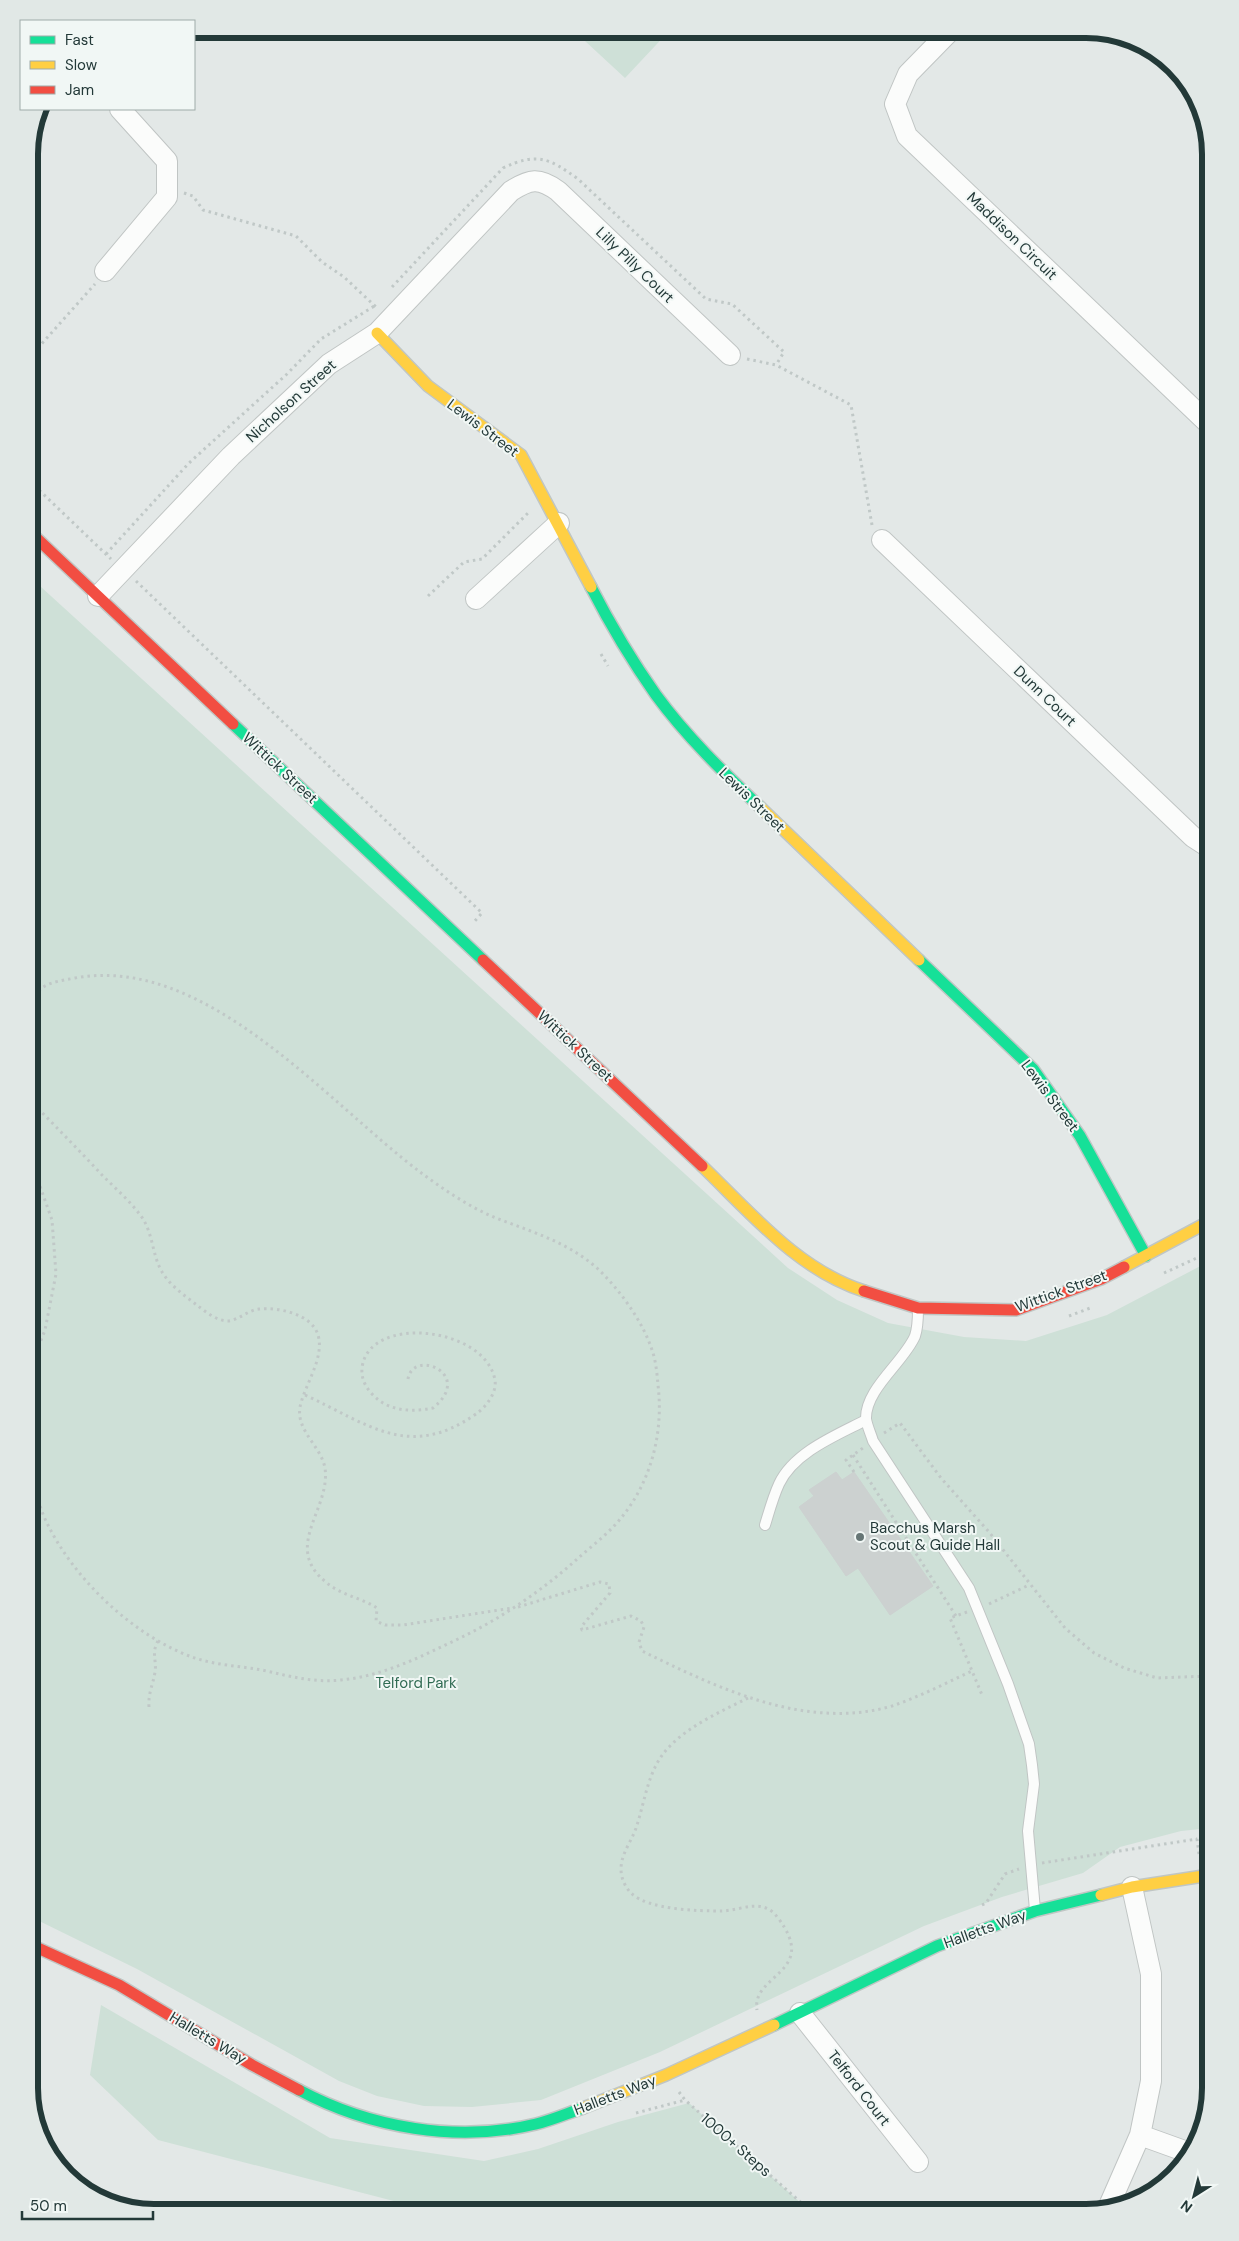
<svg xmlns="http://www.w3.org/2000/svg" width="1239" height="2241" font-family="'DM Sans',sans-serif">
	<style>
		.green { fill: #cee0d7 }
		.building { fill: #ccd1d0; stroke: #ccd1d0 }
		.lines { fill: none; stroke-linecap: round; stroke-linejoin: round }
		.lane-casing { stroke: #c0c5c4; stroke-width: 12 }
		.street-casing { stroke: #c0c5c4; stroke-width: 22 }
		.fast-casing { stroke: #c0c6c4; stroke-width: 14 }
		.slow-casing { stroke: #c0c6c4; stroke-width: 14 }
		.jam-casing { stroke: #c0c6c4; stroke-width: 14 }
		.path { stroke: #c0c8c7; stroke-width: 3; stroke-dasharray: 2.5 4; stroke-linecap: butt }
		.lane { stroke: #fbfcfb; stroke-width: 10 }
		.street { stroke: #fbfcfb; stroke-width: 20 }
		.fast { stroke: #16e098; stroke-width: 11 }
		.slow { stroke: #ffcf43; stroke-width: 11 }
		.jam { stroke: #f24e42; stroke-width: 11 }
		.poi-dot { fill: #667675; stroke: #f1f7f5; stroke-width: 2 }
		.labels { text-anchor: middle; stroke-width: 4; stroke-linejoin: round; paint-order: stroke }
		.street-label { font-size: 15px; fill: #233938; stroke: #f1f7f5 }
		.poi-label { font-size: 15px; fill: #233938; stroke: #f1f7f5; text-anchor: start }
		.park-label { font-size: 15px; fill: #316c54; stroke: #f1f7f5 }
		.rim { fill: none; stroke: #233938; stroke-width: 6 }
	</style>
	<rect width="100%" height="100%" fill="#e3e8e7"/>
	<path class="green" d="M572,29H671L625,78Z
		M29,576L788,1268L837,1300L888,1323L964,1337L1026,1341L1107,1315L1210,1261V1828L1181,1831L1120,1847L1083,1873L1002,1897L924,1926L660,2052L541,2100L472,2107L424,2106L377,2096L339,2081L137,1969L29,1916Z
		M101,2005L330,2138L484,2161L538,2149L618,2122L689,2103L811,2212H436L158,2140L90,2075Z"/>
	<path class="building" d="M836,1472L842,1480L854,1472L933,1586L890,1615L858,1568L846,1576L799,1507L814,1496L809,1490Z"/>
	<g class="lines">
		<g class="lane-casing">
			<path id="lane" d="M918,1309C918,1319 918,1327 915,1336C904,1362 865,1389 866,1419C867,1426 871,1434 873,1441L969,1588L1008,1684L1029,1744L1032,1765L1034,1784L1028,1831L1035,1910
				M765,1525C769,1512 773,1497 779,1484C794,1452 837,1435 866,1420"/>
		</g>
		<g class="street-casing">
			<path id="street" d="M952,29L908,74L895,104L907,136L1210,425
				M105,271L167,197V161L120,109
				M882,540L1193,837L1210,848
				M98,596L231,456L329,364L377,333L511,191C530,179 539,177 558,191L730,355
				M476,599L559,523
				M800,2013L918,2162
				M1140,2135L1190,2153
				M1108,2208L1140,2135L1151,2081V1974L1132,1887"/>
		</g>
		<g class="fast-casing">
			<path id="fast" d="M591,587C610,624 632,661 656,695C686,736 724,773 761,808
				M233,724L483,960
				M919,960L1033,1069L1080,1136L1146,1256
				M774,2025L937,1946L1035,1911L1101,1895
				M299,2090C370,2128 457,2143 536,2124C552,2120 568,2113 583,2108"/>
		</g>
		<g class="slow-casing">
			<path id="slow" d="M377,333L428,386L521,455L591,587
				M761,808L919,960
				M702,1166C751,1213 798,1270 864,1291
				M1124,1267L1210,1221
				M1101,1895L1132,1887L1210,1875
				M583,2108L666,2075L774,2025"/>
		</g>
		<g class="jam-casing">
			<path id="jam" d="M29,531L233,724
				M483,960L702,1166
				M864,1291L918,1308L1016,1310L1101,1279L1124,1267
				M29,1944L119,1985L252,2065L299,2090"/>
		</g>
		<path class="path" d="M184,193L193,196L203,210L296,236L322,262L344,277L376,307
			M392,287L503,168C537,152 549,158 578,179L706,299L732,304L784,352L776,365
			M29,358L95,284
			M747,359L776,365L851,405L872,525
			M29,496L38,489L111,559
			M106,554L189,463L287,374L321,339L376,305
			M136,581L482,913L474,922
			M428,596L464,562L482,559L529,512
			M601,654L608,666
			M29,1099C53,1124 78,1149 102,1175C115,1188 130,1201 141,1216C152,1231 152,1250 159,1266C166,1283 184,1295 198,1306C206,1312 217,1321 228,1321C239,1320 248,1310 259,1309C278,1307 312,1314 318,1335C325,1358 304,1386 300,1407C296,1431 321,1446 325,1468C331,1510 281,1547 327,1583C341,1595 362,1598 377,1608L376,1621L385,1625H403L512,1608
			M1164,1273L1210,1252
			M1069,1316L1093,1307
			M29,1371L45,1330L56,1274L52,1220L29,1155
			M29,1390C39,1436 25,1476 46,1521C73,1578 132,1635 192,1657C214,1665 239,1666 262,1670C289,1676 313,1683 341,1680C383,1676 420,1657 458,1639C500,1619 540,1592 575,1561C588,1549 603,1538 615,1525C650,1487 664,1435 658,1385C657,1374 656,1361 652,1350C643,1322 620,1290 598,1269C568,1242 532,1232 496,1218C469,1207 443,1189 420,1172C326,1101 205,954 75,978C49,983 37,983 29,1011
			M305,1395C368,1424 409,1461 476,1414C486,1407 497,1393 495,1380C485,1326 368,1314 362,1368C361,1379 366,1388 373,1395C389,1412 413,1412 433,1408C475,1374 413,1348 408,1379
			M884,1433L900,1423L941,1478L989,1532L1065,1628L1094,1653L1124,1668L1157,1678L1210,1676
			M853,1455L956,1616
			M854,1472L846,1460L863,1448
			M989,1604L1029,1585
			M518,1607L600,1582L609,1584L610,1593L581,1627L582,1630L631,1616L641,1621L644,1627L639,1642L642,1651C718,1688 806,1731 892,1706C919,1697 946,1683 972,1671
			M967,1612L950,1618L982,1695
			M748,1698C722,1711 692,1724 671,1745C647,1768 646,1800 635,1831C630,1843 621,1855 621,1869C621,1878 625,1887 631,1893C648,1910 699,1911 722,1911C743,1910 763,1897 778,1918C820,1973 751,1974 757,2010
			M149,1707C148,1693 153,1685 155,1672C157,1661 151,1653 158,1641
			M1199,1854L1197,1839L1210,1838
			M1042,1863L1197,1839
			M982,1905L986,1903L1005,1874L1019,1869
			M679,2092L685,2100L805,2206L808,2212
			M636,2113L685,2100"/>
		<use href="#lane" class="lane"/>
		<use href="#street" class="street"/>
		<use href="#fast" class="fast"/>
		<use href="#slow" class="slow"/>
		<use href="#jam" class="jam"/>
	</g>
	<circle class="poi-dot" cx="860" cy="1537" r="5"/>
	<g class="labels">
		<g class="street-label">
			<text transform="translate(1012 236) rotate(44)" y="5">Maddison Circuit</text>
			<text transform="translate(635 265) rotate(44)" y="5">Lilly Pilly Court</text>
			<text transform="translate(291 401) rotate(-42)" y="5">Nicholson Street</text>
			<text transform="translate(483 428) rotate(37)" y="5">Lewis Street</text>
			<text transform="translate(1045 696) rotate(44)" y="5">Dunn Court</text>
			<text transform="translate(280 768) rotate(43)" y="5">Wittick Street</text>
			<text transform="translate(752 800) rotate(44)" y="5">Lewis Street</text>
			<text transform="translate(575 1046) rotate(43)" y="5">Wittick Street</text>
			<text transform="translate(1050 1096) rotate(53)" y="5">Lewis Street</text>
			<text transform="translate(1061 1291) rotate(-20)" y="5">Wittick Street</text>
			<text transform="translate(985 1929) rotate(-20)" y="5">Halletts Way</text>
			<text transform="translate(208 2038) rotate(31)" y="5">Halletts Way</text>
			<text transform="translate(859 2088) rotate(52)" y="5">Telford Court</text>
			<text transform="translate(615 2095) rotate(-21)" y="5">Halletts Way</text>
			<text transform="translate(736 2145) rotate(41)" y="5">1000+ Steps</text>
		</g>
		<g class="poi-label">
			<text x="870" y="1533">Bacchus Marsh<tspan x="870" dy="17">Scout &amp; Guide Hall</tspan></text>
		</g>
		<g class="park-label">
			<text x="416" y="1688">Telford Park</text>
		</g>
	</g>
	<path d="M0 0H1239V2241H0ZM154 38H1086A116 116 0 0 1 1202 154V2088A116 116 0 0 1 1086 2204H154A116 116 0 0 1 38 2088V154A116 116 0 0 1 154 38Z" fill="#e1e8e6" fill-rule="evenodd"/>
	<path class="rim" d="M154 38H1086A116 116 0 0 1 1202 154V2088A116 116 0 0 1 1086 2204H154A116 116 0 0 1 38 2088V154A116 116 0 0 1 154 38Z"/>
	<rect x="20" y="20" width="175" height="90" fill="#f1f7f5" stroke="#9faba9"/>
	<rect x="30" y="36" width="25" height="8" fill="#16e098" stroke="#9faba9"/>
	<text x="65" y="45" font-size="15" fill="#233938">Fast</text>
	<rect x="30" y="61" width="25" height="8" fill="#ffcf43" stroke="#9faba9"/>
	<text x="65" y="70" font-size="15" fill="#233938">Slow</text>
	<rect x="30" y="86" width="25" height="8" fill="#f24e42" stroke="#9faba9"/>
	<text x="65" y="95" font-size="15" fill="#233938">Jam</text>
	<g transform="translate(1194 2196) rotate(216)" stroke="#f1f7f5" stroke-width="4" paint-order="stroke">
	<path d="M0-4L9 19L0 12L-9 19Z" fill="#233938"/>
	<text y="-8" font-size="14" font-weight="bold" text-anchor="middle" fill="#233938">N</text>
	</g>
	<path d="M22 2211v8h131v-8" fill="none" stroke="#233938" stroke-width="2.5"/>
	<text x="30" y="2211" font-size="15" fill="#233938" stroke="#f1f7f5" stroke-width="4" paint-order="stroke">50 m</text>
</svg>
